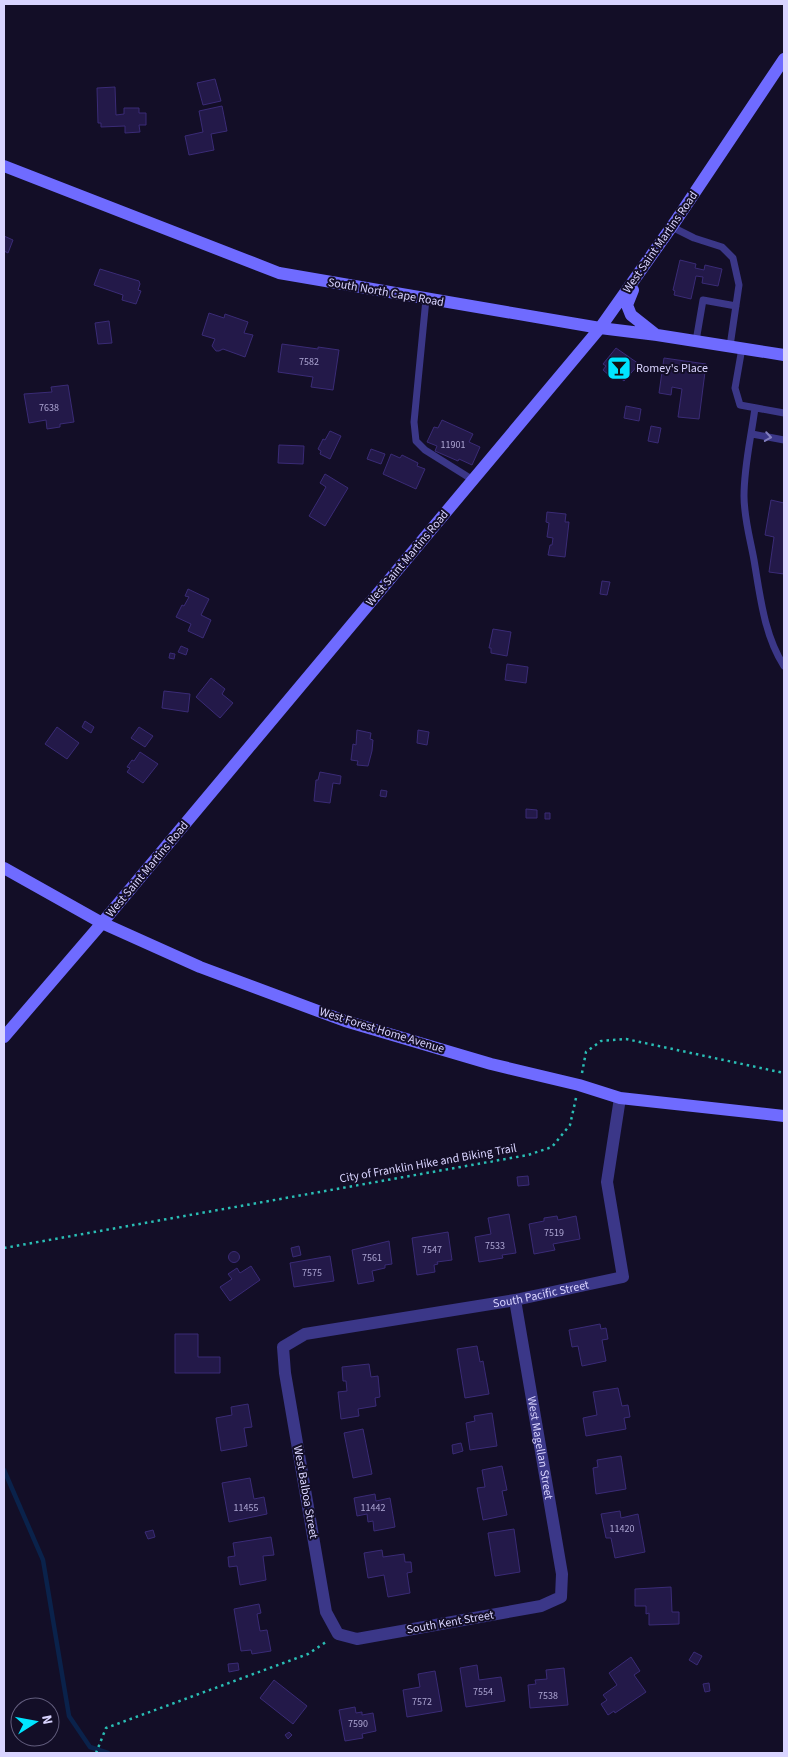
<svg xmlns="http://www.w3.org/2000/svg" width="788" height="1757" font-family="'Source Sans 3',sans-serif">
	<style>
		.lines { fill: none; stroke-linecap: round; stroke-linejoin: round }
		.stream { stroke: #0a224b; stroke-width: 4.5 }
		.building { fill: #231949; stroke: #3a2b76 }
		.path { stroke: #2abeb5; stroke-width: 2.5; stroke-dasharray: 2.5 4; stroke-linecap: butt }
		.lane { stroke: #3b3788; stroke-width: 7 }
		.street { stroke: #3b3788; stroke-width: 12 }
		.secondary { stroke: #6f6bff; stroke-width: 12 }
		.oneway { stroke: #827ebe }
		.labels { text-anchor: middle; stroke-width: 4; stroke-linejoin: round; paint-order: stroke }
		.number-label { font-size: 10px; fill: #aca5d2 }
		.street-label { font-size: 12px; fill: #d9d4ff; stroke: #130e27 }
		.poi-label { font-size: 12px; fill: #d9d4ff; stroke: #130e27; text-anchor: start }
	</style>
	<rect width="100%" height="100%" fill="#130e27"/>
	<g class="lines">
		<path class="stream" d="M4,1470L43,1560L69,1716L90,1747L108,1753"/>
	</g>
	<path class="building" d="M215,79L221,101L203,105L197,83Z
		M115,87L116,115L124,114V108H139V113H146V125H139L140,132L125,133V126L101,127V123H98L97,88Z
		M222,106L227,131L211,134L214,150L189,155L185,136L203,132L199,111Z
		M4,236L13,240L8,253L4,251Z
		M680,260L696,264L695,268L704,270L705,265L722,269L718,286L702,283L703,277L696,276L691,299L674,295L675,291L673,290Z
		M100,269L139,281L140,284L138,290L141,291L136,304L122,300L123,295L94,285Z
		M209,313L224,318L225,314L248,322L244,333L253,335L245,357L223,349L219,351H216L212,346L215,339L202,335Z
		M109,321L112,343L98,344L95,323Z
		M282,344L318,349V347L339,350L333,390L311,387L313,377L278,372Z
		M616,348L639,364L624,381L613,372L610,376L603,370L606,366L603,364Z
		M664,358L706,364L699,419L678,417L682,389L672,387L671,395L659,393Z
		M68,385L74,422L60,424V427L47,429L46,420L29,423L24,394L52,392L51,387Z
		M626,406L641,409L639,421L624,418Z
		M442,420L473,434L469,442L480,447L472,465L459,459L458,461L435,451L437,446L427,442L434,427L438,428Z
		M651,426L661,428L658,443L648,441Z
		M330,431L341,436L330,459L320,454L321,451L318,449L323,439L325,440Z
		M279,445L304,446L303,464L278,463Z
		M371,449L385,454L381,464L367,459Z
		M391,454L400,458L402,455L418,463L417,466L425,469L416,489L383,474Z
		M325,474L348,488L325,526L309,516L326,487L320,483Z
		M771,500L784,503V574L769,572L774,537L765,535Z
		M547,512L566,514L565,522H569L565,557L548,555L550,545H552L553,538L547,537L549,523L546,522Z
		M602,581L610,582L607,595L600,594Z
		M188,589L209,599L201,615L211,620L203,638L188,631L191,624L176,617L182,605L184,606L189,597L185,596Z
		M493,629L511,632L507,656L491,653V648H489Z
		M181,646L188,649L186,655L178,652Z
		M170,653L175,654L174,659L169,658Z
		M507,664L528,667L526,683L505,680Z
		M211,678L225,689L222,694L233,703L220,718L196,697Z
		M164,691L190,694L188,712L162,708Z
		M85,721L94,727L91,733L82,727Z
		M57,727L79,743L67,759L45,744Z
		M139,727L153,736L145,747L131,738Z
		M357,730L371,733L370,739L373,740L372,751L368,766L357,765L358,761L351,760L353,744L356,745Z
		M418,730L429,732L427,745L417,743Z
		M140,752L158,764L143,783L127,772L130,768L127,767L132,760L134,761Z
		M320,772L341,776L340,784L333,783L330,803L314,801L316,780H318Z
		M381,790L387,791L386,797L380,796Z
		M526,809L537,810V818H526Z
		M545,813H550V819H545Z
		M528,1176L529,1185L518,1186L517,1177Z
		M509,1214L516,1253L502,1255L503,1258L479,1262L475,1237L491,1234L488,1218Z
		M557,1216L558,1220L576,1216L580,1239L553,1244L555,1250L534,1254L529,1224L544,1221V1218Z
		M448,1232L452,1260L437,1262L438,1264L434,1265L435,1272L417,1275L412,1238Z
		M389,1241L392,1264L385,1265V1268L372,1271L374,1281L358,1284L352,1250Z
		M299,1246L301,1255L293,1257L291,1248Z
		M228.5 1257a5.5 5.5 0 1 1 11 0a5.5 5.5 0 1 1-11 0Z
		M330,1256L334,1281L294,1287L290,1263Z
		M251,1266L260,1280L230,1301L220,1287L232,1279L228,1274L237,1268L240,1273Z
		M600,1324L601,1329L606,1328L608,1339L602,1340L606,1361L582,1366L578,1346L572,1347L569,1330Z
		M175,1334H198V1357H220V1373H175Z
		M477,1346L480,1362L483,1361L489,1394L465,1398L457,1349Z
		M369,1364L371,1377L378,1376L380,1397L375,1398L376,1406L358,1409L359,1416L341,1419L338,1392L347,1391L346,1381H343L342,1367Z
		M618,1388L622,1406L628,1405L630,1417L624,1418L626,1429L586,1436L583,1418L597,1415L593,1392Z
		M248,1404L252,1427L244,1428L247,1446L221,1451L216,1418L232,1415L231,1407Z
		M492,1413L497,1446L470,1450L466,1423L475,1421L474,1416Z
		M363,1429L372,1474L353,1478L344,1433Z
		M461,1443L463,1451L453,1454L452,1445Z
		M621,1456L626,1489L596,1494L593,1468L598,1467L597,1460Z
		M502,1466L507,1490L502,1491L507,1515L483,1520L477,1488L485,1487L482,1470Z
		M250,1478L254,1499L264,1497L267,1514L229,1522L222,1483Z
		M375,1494L376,1501L390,1498L395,1527L374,1531L373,1521L368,1522L367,1514L357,1516L354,1498Z
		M620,1511L621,1518L638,1514L645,1552L615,1558L611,1538H606L601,1514Z
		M514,1529L520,1572L495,1576L488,1533Z
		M153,1530L155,1537L148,1539L145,1532Z
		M271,1537L274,1555L263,1556L266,1580L240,1585L237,1566L229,1567L228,1557L235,1556L233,1543Z
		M382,1550L383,1557L404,1554L405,1562H411L412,1572L407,1573L410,1593L388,1597L384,1575L368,1578L364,1553Z
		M671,1587L672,1612H679V1624L649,1625V1613L646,1614V1606H635V1589Z
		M259,1604L261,1613L257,1614L260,1631L267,1630L271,1651L252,1654L251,1650L241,1651L234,1609Z
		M694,1652L702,1656L697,1665L689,1660Z
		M631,1657L640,1671L634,1675L646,1692L615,1713L614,1711L608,1715L601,1704L607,1700L603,1695L617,1685L609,1673Z
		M238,1663L239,1670L229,1672L228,1664Z
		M477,1665L479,1680L501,1677L505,1701L466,1707L460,1668Z
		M564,1668L568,1705L530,1708L528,1685L536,1684L535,1680L547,1679L546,1670Z
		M435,1671L442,1711L407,1717L403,1690L420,1687L418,1674Z
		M274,1680L307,1706L293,1724L260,1698Z
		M709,1683L710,1691L705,1692L703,1684Z
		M355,1707L356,1713L362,1712V1715L373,1713L376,1731L362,1734L363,1738L345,1741L339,1710Z
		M289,1732L292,1735L288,1739L285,1735Z"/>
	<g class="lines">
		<path class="path" d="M582,1073L586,1052L601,1041L626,1039L784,1073
			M4,1248L528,1155L552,1147L570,1125L576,1098
			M96,1753L106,1728L308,1654L326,1642"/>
		<path class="lane" d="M672,227L694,238L722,247L733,258L739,285L730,346
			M426,299L414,422L416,441L425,450L473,480
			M696,341L703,300L736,306
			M742,348L735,388L740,405L784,413
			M755,408C751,438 744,466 744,496C744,518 750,538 754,560C760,595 764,635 784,666
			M752,434L784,440"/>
		<path class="street" id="s1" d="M515,1300L562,1574L561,1597L541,1606L357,1639L338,1634L326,1612L285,1373L283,1347L305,1334L515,1300L623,1277L607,1182L620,1098"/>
		<path class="secondary" d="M4,166L279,273L600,328L657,335L784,355
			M633,290L627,305L631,315L655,334
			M4,868L102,923L200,967L345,1021L491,1064L579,1085L620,1098L784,1116
			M4,1037L102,923L600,328L675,222L784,59"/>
	</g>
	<defs><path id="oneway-chevron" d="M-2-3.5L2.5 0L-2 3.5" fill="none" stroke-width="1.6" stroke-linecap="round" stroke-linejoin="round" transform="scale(1.25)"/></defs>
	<use class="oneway" href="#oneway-chevron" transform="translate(768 437) rotate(9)"/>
	<defs>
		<g id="bar-square" transform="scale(1.25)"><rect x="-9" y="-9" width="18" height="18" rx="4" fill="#00e5ff" stroke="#130e27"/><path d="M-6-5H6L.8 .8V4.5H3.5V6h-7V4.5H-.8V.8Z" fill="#111"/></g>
	</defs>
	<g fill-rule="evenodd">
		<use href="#bar-square" x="619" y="368"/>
	</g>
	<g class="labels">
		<g class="number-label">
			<text x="309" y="365">7582</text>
			<text x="49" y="411">7638</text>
			<text x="453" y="448">11901</text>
			<text x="554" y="1236">7519</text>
			<text x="495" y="1249">7533</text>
			<text x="432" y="1253">7547</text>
			<text x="372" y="1261">7561</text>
			<text x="312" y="1276">7575</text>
			<text x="246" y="1511">11455</text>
			<text x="373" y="1511">11442</text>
			<text x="622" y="1532">11420</text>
			<text x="483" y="1695">7554</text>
			<text x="548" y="1699">7538</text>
			<text x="422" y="1705">7572</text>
			<text x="358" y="1727">7590</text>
		</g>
		<g class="street-label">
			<text transform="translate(660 242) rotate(-55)" y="4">West Saint Martins Road</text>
			<text transform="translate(386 292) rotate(10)" y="4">South North Cape Road</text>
			<text transform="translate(407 558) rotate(-50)" y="4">West Saint Martins Road</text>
			<text transform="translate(147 869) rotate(-50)" y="4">West Saint Martins Road</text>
			<text transform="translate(382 1030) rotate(17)" y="4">West Forest Home Avenue</text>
			<text transform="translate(428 1163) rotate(-10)" y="4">City of Franklin Hike and Biking Trail</text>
			<text dy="4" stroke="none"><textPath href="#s1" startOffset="1088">South Pacific Street</textPath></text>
			<text dy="4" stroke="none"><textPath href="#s1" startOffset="150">West Magellan Street</textPath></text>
			<text transform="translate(306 1492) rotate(80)" y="4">West Balboa Street</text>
			<text transform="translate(450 1622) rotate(-10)" y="4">South Kent Street</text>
		</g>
		<g class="poi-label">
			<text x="636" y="372">Romey's Place</text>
		</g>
	</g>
	<rect width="788" height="1757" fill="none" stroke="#d9d4ff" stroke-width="10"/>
	<g transform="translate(35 1722) rotate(79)"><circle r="24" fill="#130e27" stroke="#625d7d"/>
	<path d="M0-4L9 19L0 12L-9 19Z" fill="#00e5ff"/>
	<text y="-8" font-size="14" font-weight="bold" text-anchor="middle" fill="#d9d4ff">N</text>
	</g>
</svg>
